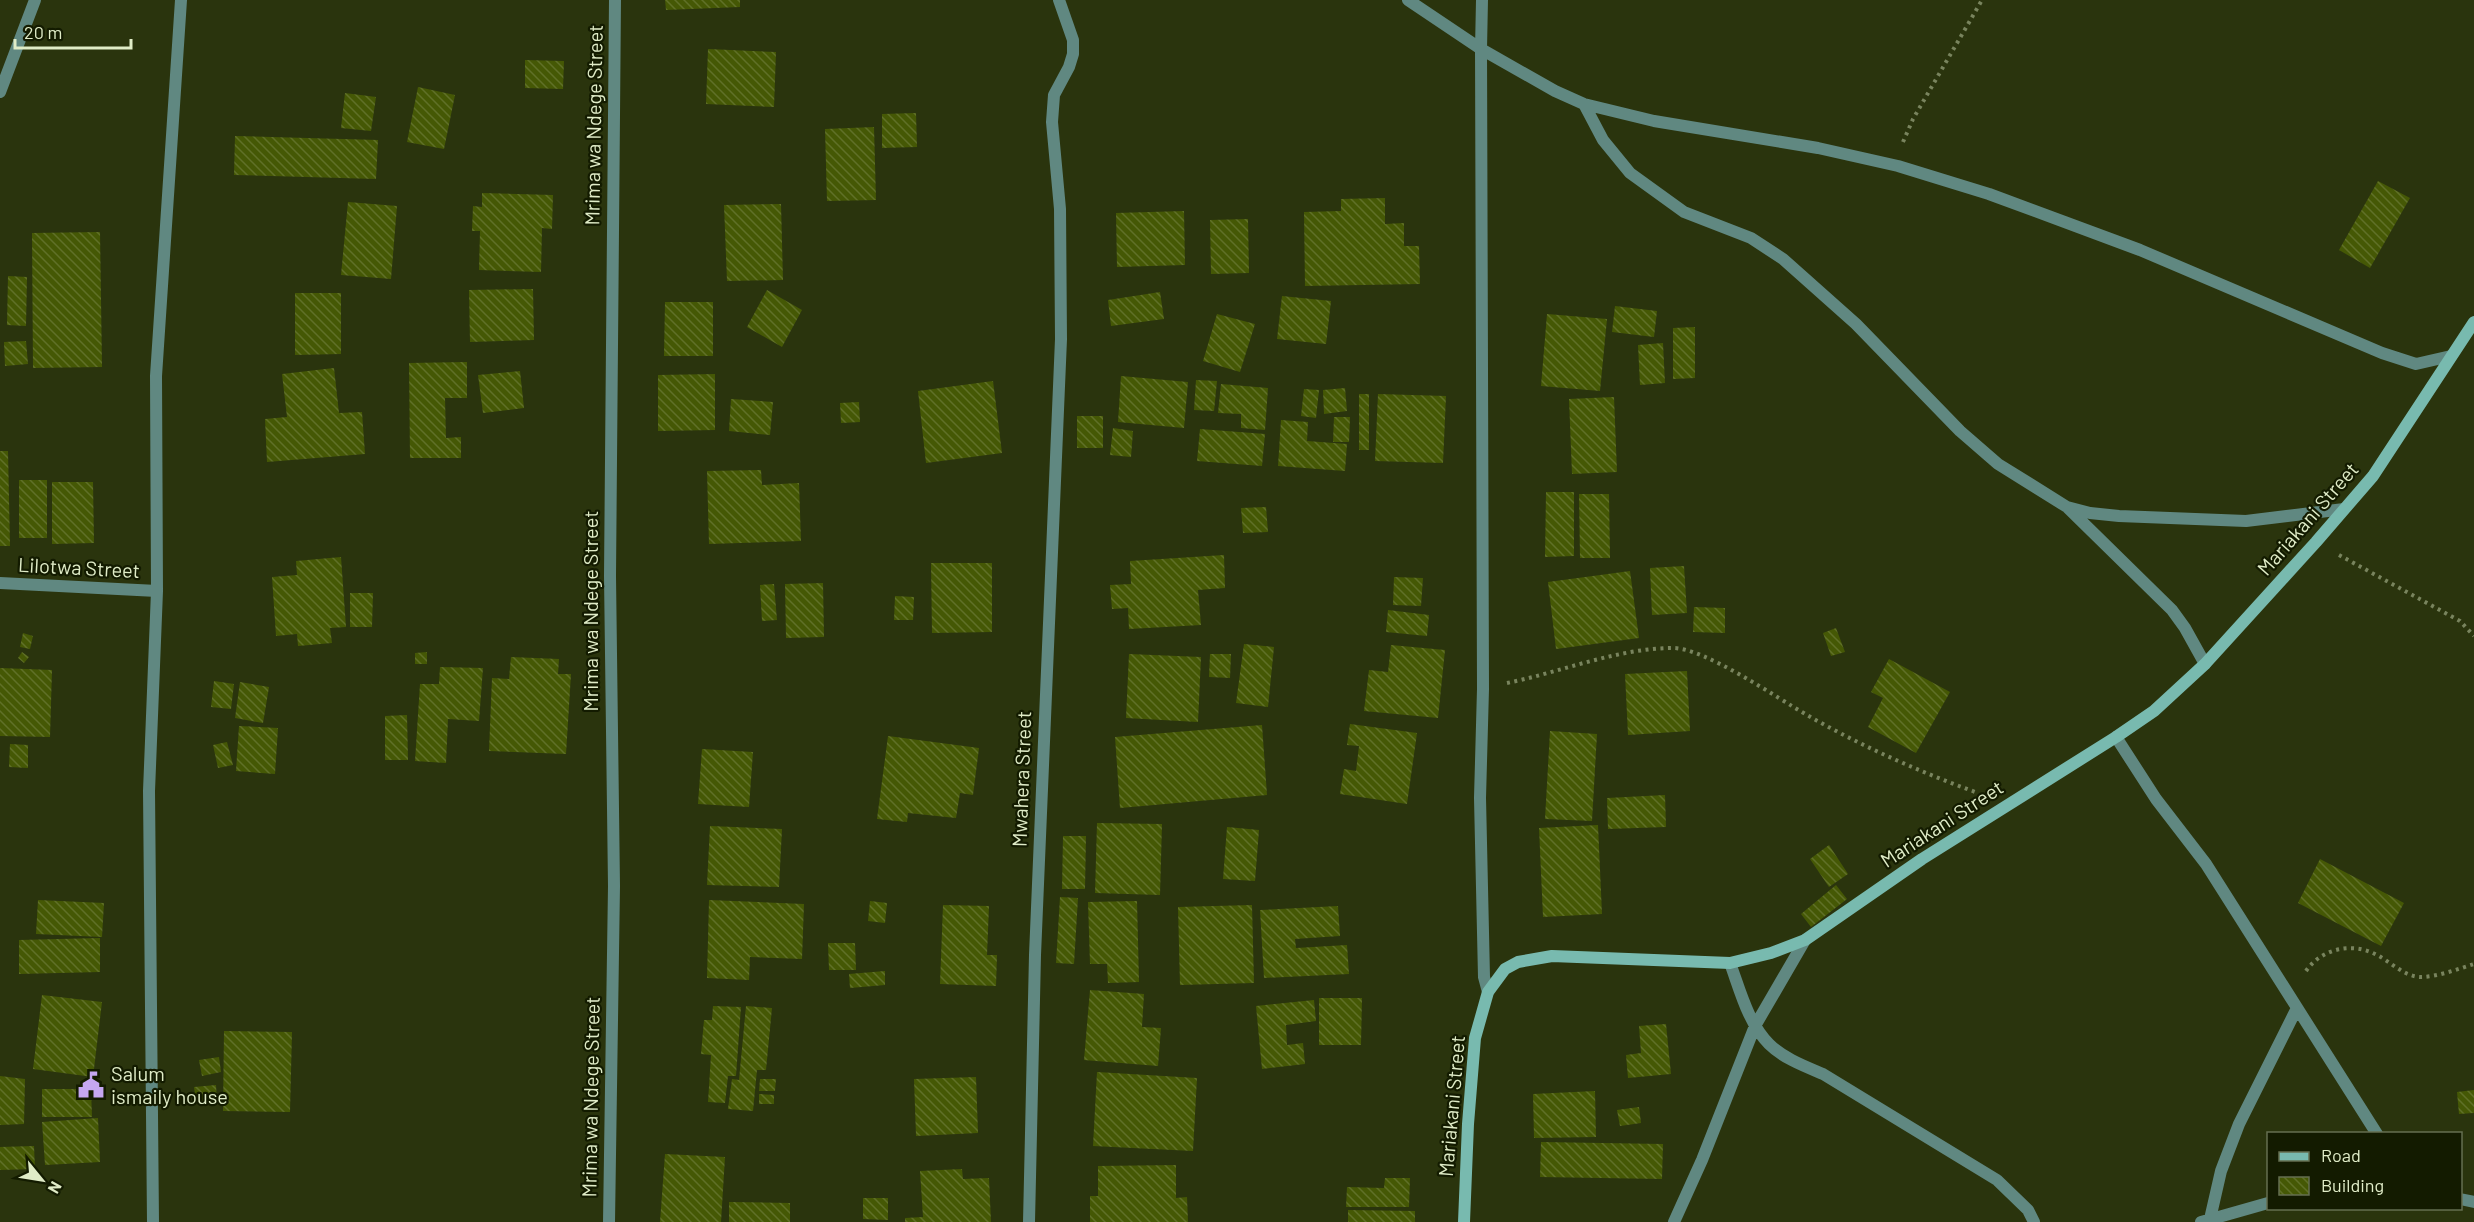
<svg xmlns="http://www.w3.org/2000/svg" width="2474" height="1222" font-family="Barlow,sans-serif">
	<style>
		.building { fill: url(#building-back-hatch) }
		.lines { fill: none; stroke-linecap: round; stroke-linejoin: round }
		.path { stroke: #79845e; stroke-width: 4; stroke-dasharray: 3 4.5; stroke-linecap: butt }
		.street { stroke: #608881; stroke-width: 12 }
		.secondary { stroke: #78baaf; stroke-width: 12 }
		.labels { text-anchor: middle; stroke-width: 4.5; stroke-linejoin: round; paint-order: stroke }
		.street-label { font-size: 20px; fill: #e0ecc7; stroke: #131b00 }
		.poi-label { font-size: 20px; fill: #e0ecc7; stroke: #131b00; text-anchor: start }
	</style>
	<defs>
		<pattern id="building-back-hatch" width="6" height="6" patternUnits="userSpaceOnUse" patternTransform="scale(1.5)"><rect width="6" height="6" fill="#455805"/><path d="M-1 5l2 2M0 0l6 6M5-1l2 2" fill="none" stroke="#607028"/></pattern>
	</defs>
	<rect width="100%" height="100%" fill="#2a340d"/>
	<path class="building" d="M665,0H740V7L666,10Z
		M708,49L776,52L774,107L706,104Z
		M525,60L564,61L563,89L525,88Z
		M418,87L455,95L444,149L407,142Z
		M345,93L376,97L371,131L341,128Z
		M916,113L917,147L882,148V114Z
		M874,127L876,200L827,201L825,129Z
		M235,136L378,140L376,179L234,175Z
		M2378,181L2410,198L2370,268L2339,250Z
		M482,193L553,195L552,229L542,228L541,272L479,270L480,231H472L473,206L482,207Z
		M1385,198V224L1404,223V246H1419L1420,284L1305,286L1304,212L1341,211V199Z
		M348,202L397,206L391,279L341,275Z
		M781,204L783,280L727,281L724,205Z
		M1184,211L1185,265L1117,267L1116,213Z
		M1248,219L1249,273L1211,274L1210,220Z
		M100,232L102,367L33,368L32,233Z
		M8,276L27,277L26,326L7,325Z
		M533,289L534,340L470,342L469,290Z
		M767,290L802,310L782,347L747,327Z
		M1160,292L1164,319L1111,326L1108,300Z
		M295,293H341V354L295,355Z
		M1282,296L1331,301L1326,344L1277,339Z
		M665,302H713V356H664Z
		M1615,306L1657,311L1654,337L1612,332Z
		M1217,314L1255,324L1240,372L1203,361Z
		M1547,314L1607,319L1600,391L1541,386Z
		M1695,327V378L1673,379V328Z
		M26,341L28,364L5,366L4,342Z
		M1663,343L1665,383L1640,385L1638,345Z
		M467,362V398H445L446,438L461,437V458H410L409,363Z
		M334,368L339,413L362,412L365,454L267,462L265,419L287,417L282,374Z
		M520,371L524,408L483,413L478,375Z
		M715,374V430L658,431V375Z
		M1121,376L1188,382L1184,428L1118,422Z
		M1196,380L1217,381L1214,411L1194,410Z
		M993,381L1002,453L926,463L918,391Z
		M1221,384L1268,388L1265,430L1241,428V414L1218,413Z
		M1345,388L1347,411L1324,414L1323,390Z
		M1304,389L1319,390L1316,418L1301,416Z
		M1359,394H1369V450H1359Z
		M1378,394L1446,396L1443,463L1375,461Z
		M1614,397L1617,472L1572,474L1569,399Z
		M731,399L773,402L770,435L729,431Z
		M859,402L860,422L841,423L840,403Z
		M1077,416H1103V448H1077Z
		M1334,417H1350L1349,442H1333Z
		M1281,420L1308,422L1307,441L1347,444L1345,471L1278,466Z
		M1113,428L1133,431L1131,457L1110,455Z
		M1200,429L1265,434L1262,466L1197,461Z
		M0,451H8L10,546H0Z
		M761,470L762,485L799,483L801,541L709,544L707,471Z
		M19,480H47V538H19Z
		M52,482H93L94,543L52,544Z
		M1546,492H1574V556L1545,557Z
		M1579,494H1609L1610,558H1580Z
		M1266,507L1268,532L1243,533L1241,508Z
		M1224,555L1225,588L1198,590L1201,625L1129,629L1128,608L1112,609L1110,585L1131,584L1130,561Z
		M341,557L346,627L330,628L332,643L298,646L297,634L276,636L272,577L297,575L296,561Z
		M931,563H992V632L932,633Z
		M1684,566L1687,613L1652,615L1650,568Z
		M1630,571L1639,638L1556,649L1548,582Z
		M1394,577L1423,578L1421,606L1393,605Z
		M823,583L824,637L786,638L785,584Z
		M774,584L777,620L762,621L760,585Z
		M350,593H373L372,627H350Z
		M895,596L914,597L913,620H894Z
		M1694,607L1725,608V633L1693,632Z
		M1388,610L1429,615L1427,636L1386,632Z
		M1836,628L1845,652L1831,656L1823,633Z
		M23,633L33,636L30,649L20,647Z
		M1244,644L1274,647L1268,707L1236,703Z
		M1391,645L1445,650L1438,718L1364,711L1369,670L1388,672Z
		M22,652L29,657L24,663L18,658Z
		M427,652V664H415V653Z
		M1129,654L1201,657L1198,722L1126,718Z
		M1210,654H1231L1230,678L1209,677Z
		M511,657L559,659L558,674H571L566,754L489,751L492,678L509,679Z
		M1889,659L1950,692L1916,753L1868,727L1883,698L1871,692Z
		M440,667L483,668L479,721L448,719L446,763L415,761L420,684H439Z
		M0,668L52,670L50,737L0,736Z
		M1687,671L1690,731L1628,735L1625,674Z
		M214,681L234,684L231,709L211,707Z
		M240,682L269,687L263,723L235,718Z
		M407,715L408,760H385V716Z
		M1350,724L1417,733L1407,804L1340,794L1344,769L1356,771L1359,746L1347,745Z
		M1262,725L1267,795L1120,808L1115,737Z
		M239,726L278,728L275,774L236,771Z
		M1550,731L1597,734L1592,821L1545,819Z
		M888,736L979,748L973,795L960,793L956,818L908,813L907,822L877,819Z
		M227,742L233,765L218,768L213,745Z
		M10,744L28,745V768L9,767Z
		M702,749L753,752L749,807L698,804Z
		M1665,795L1666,827L1608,829L1607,798Z
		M1097,823L1162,824L1160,895L1095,893Z
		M1598,825L1602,914L1543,917L1539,828Z
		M710,826L782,829L779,887L707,885Z
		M1227,827L1259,830L1255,881L1223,879Z
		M1063,836H1086L1085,889H1062Z
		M1829,845L1848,874L1829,887L1810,859Z
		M2320,859L2404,903L2381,946L2298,903Z
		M1836,885L1847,899L1811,927L1801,914Z
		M1060,897L1078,898L1074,964L1056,963Z
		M38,900L104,903L102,937L36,934Z
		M709,900L804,904L802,959L750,957L749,980L707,978Z
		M870,901L887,903L885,923L868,921Z
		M1137,901L1139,982L1108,983L1107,964H1090L1088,902Z
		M943,905L989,906L987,955H997L996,986L940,984Z
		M1252,905L1254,983L1180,985L1178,907Z
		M1338,906L1340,936L1295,939L1296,948L1347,945L1349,974L1264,978L1260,910Z
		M100,938V972L19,974V940Z
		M828,943H855L856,970H829Z
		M885,971V985L850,988L849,974Z
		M1090,990L1144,994L1142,1027L1161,1028L1158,1066L1084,1060Z
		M42,995L102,1002L93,1077L33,1069Z
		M1319,998H1362L1361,1045H1319Z
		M1314,1000L1316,1021L1286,1025L1287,1045L1303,1043L1305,1064L1262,1069L1256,1006Z
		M713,1006L741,1007L736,1076H728L725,1103L708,1102L711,1055L701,1054L704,1020H712Z
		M746,1006L772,1008L766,1070H757L753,1111L728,1109L732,1079L739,1080Z
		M1666,1024L1671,1074L1628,1078L1626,1055L1641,1053L1639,1026Z
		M224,1031L292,1032L290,1112L223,1111Z
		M219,1057L221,1072L202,1076L199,1060Z
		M1097,1072L1197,1078L1193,1151L1093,1146Z
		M0,1076L25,1079L24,1124L0,1125Z
		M976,1077L978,1133L916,1136L914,1079Z
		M760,1079H776L775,1091H759Z
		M216,1085L217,1101L196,1103L194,1087Z
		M42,1089H91L92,1117H42Z
		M2474,1090V1113L2459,1114L2457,1092Z
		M1595,1091L1596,1137L1534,1138L1533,1094Z
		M759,1094L774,1095V1104H759Z
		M1639,1107L1641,1123L1620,1126L1617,1110Z
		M98,1118L100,1162L45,1165L42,1122Z
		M1541,1142L1663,1144L1662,1179L1540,1177Z
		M34,1146L35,1169L0,1170V1147Z
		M665,1154L725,1157L721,1222H660Z
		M1176,1165V1198L1187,1197L1188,1222H1090V1196H1098V1166Z
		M962,1169L963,1179L989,1178L991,1222H905V1218L923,1217L920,1171Z
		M1385,1178H1410L1409,1207H1346L1347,1187L1384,1188Z
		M863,1198H888V1220L863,1219Z
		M729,1202L790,1203V1222H729Z
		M1348,1210L1415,1211V1222H1348Z"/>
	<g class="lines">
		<path class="path" d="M1903,142L1913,119L1982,0
			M2339,555L2460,621L2474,636
			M1507,683C1561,672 1618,648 1673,648C1705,648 1777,698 1807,715C1861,746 1920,772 1978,793
			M2306,971C2321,949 2351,942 2375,954C2390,961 2403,976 2420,977C2437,977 2458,969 2474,964"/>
		<path class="street" d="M1408,0L1481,49L1555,91L1584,104L1654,121L1818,148L1898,166L1989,194L2140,250L2382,353L2416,364L2451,356
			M1482,0L1481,49L1483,689L1480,798L1484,977L1488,992
			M0,92L35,0
			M1584,104L1603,140L1630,173L1684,212L1751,238L1783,259L1856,324L1960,431L1998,464L2067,507L2090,513L2119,516L2246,521L2344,509
			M2068,508L2172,610L2185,628L2205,664
			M0,583L157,591
			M2116,737L2156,799L2206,864L2377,1134
			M1730,963C1740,990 1748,1023 1769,1044C1783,1058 1804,1066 1823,1074L1997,1180L2028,1210L2034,1222
			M2460,1199L2474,1202
			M2210,1219L2221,1171L2239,1124L2297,1008
			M153,1222L149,791L157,591L156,376L181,0
			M609,1222L614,886L610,576L615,0
			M1029,1222L1035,955L1061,339L1060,209L1052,122L1054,95L1069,67L1073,54V40L1059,0
			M1674,1222L1702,1160L1755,1026L1805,940
			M2201,1222L2268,1203"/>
		<path class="secondary" d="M1464,1222L1468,1124L1475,1038L1488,992L1505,969L1518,962L1552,956L1730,963L1771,953L1805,940L1922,859L2116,737L2154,711L2205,664L2316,542L2373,476L2474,322"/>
	</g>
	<defs>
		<g id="civic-bare" transform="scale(2.07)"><path d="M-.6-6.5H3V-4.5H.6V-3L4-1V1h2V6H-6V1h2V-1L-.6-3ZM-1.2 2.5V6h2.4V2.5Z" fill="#c5a7f1" stroke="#131b00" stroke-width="2.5" paint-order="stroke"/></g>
	</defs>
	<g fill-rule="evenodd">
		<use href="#civic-bare" x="91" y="1085"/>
	</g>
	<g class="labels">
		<g class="street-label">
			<text transform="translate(594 125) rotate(-89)" y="7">Mrima wa Ndege Street</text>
			<text transform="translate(2308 519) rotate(-49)" y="7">Mariakani Street</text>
			<text transform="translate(79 568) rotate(3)" y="7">Lilotwa Street</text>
			<text transform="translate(591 611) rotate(-90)" y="7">Mrima wa Ndege Street</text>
			<text transform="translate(1022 779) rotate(-88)" y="7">Mwahera Street</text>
			<text transform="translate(1942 824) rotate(-33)" y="7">Mariakani Street</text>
			<text transform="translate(591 1097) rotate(-89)" y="7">Mrima wa Ndege Street</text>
			<text transform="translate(1452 1106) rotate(-85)" y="7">Mariakani Street</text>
		</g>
		<g class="poi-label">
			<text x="111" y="1081">Salum<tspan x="111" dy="23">ismaily house</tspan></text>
		</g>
	</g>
	<rect x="2267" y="1132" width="195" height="78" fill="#131b00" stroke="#656f50" stroke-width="1.5"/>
	<rect x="2279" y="1152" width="30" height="9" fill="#78baaf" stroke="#656f50" stroke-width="1.5"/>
	<text x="2321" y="1162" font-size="18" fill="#e0ecc7">Road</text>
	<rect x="2279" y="1177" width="30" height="18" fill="url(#building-back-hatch)" stroke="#656f50" stroke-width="1.5"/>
	<text x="2321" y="1192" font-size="18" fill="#e0ecc7">Building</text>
	<g transform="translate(42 1180) rotate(120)" stroke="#131b00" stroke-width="4.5" paint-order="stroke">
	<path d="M0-4.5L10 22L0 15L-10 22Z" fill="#e0ecc7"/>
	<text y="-9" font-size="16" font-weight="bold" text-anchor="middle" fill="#e0ecc7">N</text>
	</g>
	<path d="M15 39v9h116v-9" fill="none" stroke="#e0ecc7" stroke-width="3"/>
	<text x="24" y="39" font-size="18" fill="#e0ecc7" stroke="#131b00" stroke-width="4.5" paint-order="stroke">20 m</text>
</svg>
